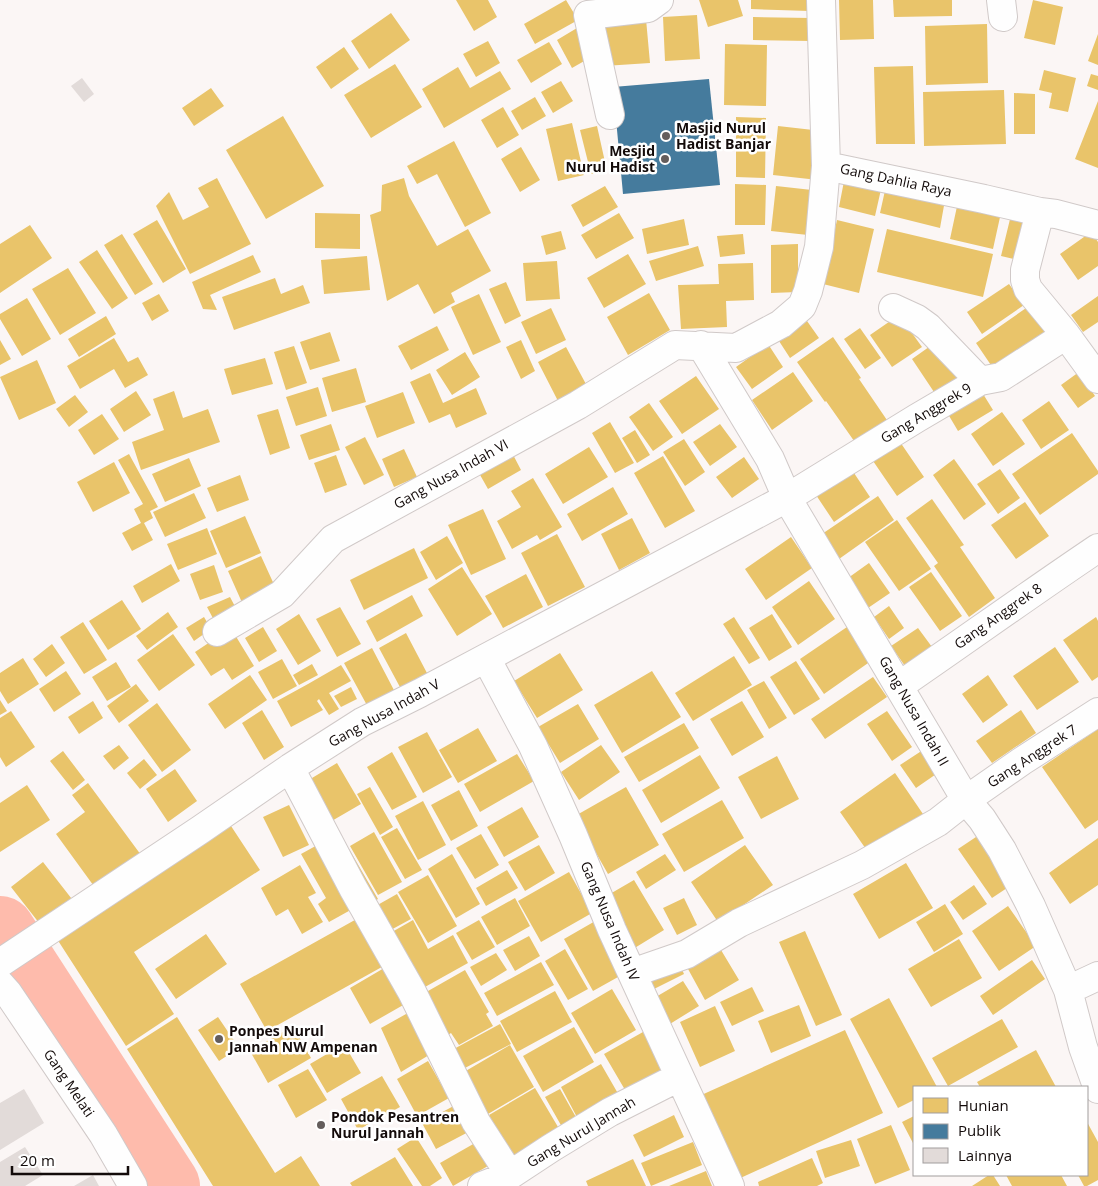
<svg xmlns="http://www.w3.org/2000/svg" width="1098" height="1186" font-family="'Open Sans',sans-serif">
	<style>
		.homes { fill: #e9c46a }
		.public { fill: #457b9d }
		.lines { fill: none; stroke-linecap: round; stroke-linejoin: round }
		.river { stroke: #febbac; stroke-width: 70 }
		.building { fill: #e2dbd9 }
		.minor-casing { stroke: #d0c9c8; stroke-width: 30 }
		.minor { stroke: #fefefe; stroke-width: 28 }
		.poi-dot { fill: #645d5c; stroke: #fff; stroke-width: 2 }
		.labels { text-anchor: middle; stroke-width: 5; stroke-linejoin: round; paint-order: stroke }
		.poi-label { font-size: 14px; font-weight: bold; fill: #130b0a; stroke: #fff; text-anchor: start }
		.street-label { font-size: 14px; fill: #130b0a; stroke: #fff }
	</style>
	<rect width="100%" height="100%" fill="#fbf6f5"/>
	<path class="homes" d="M456,0H488L497,17L474,31Z
		M566,0L578,20L535,44L524,24Z
		M699,0H738L743,16L708,27Z
		M751,0H809V11L751,9Z
		M839,0H873L874,39L840,40Z
		M893,0H952V16L894,17Z
		M1033,0L1063,7L1055,45L1024,38Z
		M391,13L410,40L369,69L351,41Z
		M697,15L700,59L665,61L663,17Z
		M753,17L811,18V41L753,40Z
		M646,19L650,63L604,66L600,22Z
		M987,24L988,83L926,85L925,26Z
		M577,28L593,56L572,68L557,40Z
		M1098,34V65L1088,61Z
		M488,41L500,63L476,77L463,54Z
		M549,42L562,64L531,83L517,60Z
		M725,44L767,45L766,106L724,105Z
		M344,47L359,69L331,89L316,67Z
		M395,64L422,107L371,138L344,95Z
		M913,66L915,144H876L874,67Z
		M458,67L470,88L500,71L511,89L444,128L422,89Z
		M1044,70L1076,78L1068,112L1049,108L1052,93L1039,90Z
		M1091,74L1098,76V90L1087,86Z
		M561,81L573,101L553,113L541,92Z
		M211,88L224,106L194,126L182,108Z
		M1004,90L1006,144L924,146L923,92Z
		M1014,93L1035,94V134H1014Z
		M535,97L546,116L522,130L511,111Z
		M1098,101V168L1075,159Z
		M503,107L519,135L497,148L481,120Z
		M283,116L324,186L266,219L226,150Z
		M736,117L766,118L765,178L736,177Z
		M572,123L584,175L558,181L546,129Z
		M597,126L607,171L591,174L580,130Z
		M778,126L822,131L818,180L773,175Z
		M454,141L491,213L465,227L437,174L417,184L407,166Z
		M521,147L540,180L520,192L501,159Z
		M845,176L882,185L875,216L839,207Z
		M217,178L251,244L190,274L156,206L169,192L183,220L209,207L198,188Z
		M404,178L409,196L437,246L468,229L491,271L451,293L455,302L434,314L418,284L387,301L370,215L381,211L382,185Z
		M735,184L766,185L765,225H735Z
		M605,186L618,207L583,227L571,205Z
		M776,186L812,190L808,235L771,231Z
		M886,186L945,200L940,228L880,213Z
		M959,197L1002,208L993,249L950,239Z
		M1012,211L1037,217L1027,262L1001,256Z
		M315,213L360,214V249L315,248Z
		M619,213L634,238L596,259L581,235Z
		M684,219L689,245L647,254L642,229Z
		M157,220L186,269L163,283L133,234Z
		M837,220L874,229L859,293L823,284Z
		M30,225L52,258L0,293V244Z
		M887,229L993,254L983,297L877,272Z
		M561,231L566,249L546,255L541,236Z
		M1091,232L1098,242V266L1078,280L1060,254Z
		M122,234L153,284L135,295L104,245Z
		M743,234L745,254L720,257L717,236Z
		M798,244V292L771,293V245Z
		M698,246L704,266L656,281L649,261Z
		M97,250L128,298L112,309L79,262Z
		M628,254L646,284L604,308L587,278Z
		M253,255L261,272L210,295L217,310L203,309L192,282Z
		M367,256L370,290L324,294L321,260Z
		M557,261L560,299L526,301L523,263Z
		M753,263L754,300L726,301L727,327L681,329L678,285L719,284L718,264Z
		M68,268L96,313L60,335L32,289Z
		M275,278L281,294L303,285L310,303L234,330L222,297Z
		M506,282L521,316L505,324L489,289Z
		M1009,284L1024,305L982,334L967,312Z
		M649,293L670,330L628,355L607,317Z
		M159,294L169,311L152,321L142,303Z
		M479,294L501,342L473,355L451,307Z
		M1098,296V322L1083,332L1071,315Z
		M27,298L51,339L22,356L0,319V314Z
		M1029,306L1050,336L997,374L976,343Z
		M551,308L566,340L536,354L521,322Z
		M899,315L922,347L892,367L870,335Z
		M106,316L116,334L79,357L68,339Z
		M807,321L819,338L790,358L779,341Z
		M437,326L449,350L411,370L398,346Z
		M860,328L881,358L865,369L844,339Z
		M330,332L340,361L310,370L300,342Z
		M833,337L861,378L859,379L891,426L859,448L826,401L825,402L797,362Z
		M114,338L128,362L138,357L148,375L125,388L114,369L80,389L67,366Z
		M0,340L11,359L0,365Z
		M521,340L535,371L521,379L506,347Z
		M936,342L963,380L938,398L912,359Z
		M768,344L783,367L752,389L736,367Z
		M294,346L307,383L286,390L274,352Z
		M566,347L587,386L558,401L538,362Z
		M465,352L480,377L452,395L436,370Z
		M265,358L273,384L232,395L224,369Z
		M37,360L56,403L19,420L0,377Z
		M356,368L366,402L332,412L322,378Z
		M793,372L813,401L772,430L752,400Z
		M1079,372L1095,396L1078,408L1061,385Z
		M430,373L443,403L476,388L487,414L456,428L450,414L429,423L410,382Z
		M696,376L719,409L682,434L659,401Z
		M318,387L327,416L296,426L286,397Z
		M980,389L993,410L958,431L945,409Z
		M136,391L151,415L124,432L110,409Z
		M174,391L183,418L208,409L220,442L141,470L132,442L164,430L153,399Z
		M403,392L415,423L377,438L365,406Z
		M75,395L88,412L69,427L56,409Z
		M1049,401L1069,430L1041,449L1022,420Z
		M649,403L673,437L653,451L629,417Z
		M278,409L290,448L270,455L257,415Z
		M1002,412L1025,444L993,466L971,434Z
		M102,414L119,439L94,455L78,430Z
		M610,422L634,463L615,473L592,433Z
		M331,424L340,450L309,460L300,435Z
		M720,424L737,447L710,466L693,442Z
		M635,430L650,455L637,463L622,438Z
		M1072,433L1098,471V474L1040,515L1012,474Z
		M365,437L384,475L364,485L345,447Z
		M684,439L705,472L685,486L663,452Z
		M898,439L924,477L897,496L871,458Z
		M509,447L521,470L488,489L475,466Z
		M589,447L608,477L563,504L545,474Z
		M404,449L417,477L394,487L382,459Z
		M129,454L158,507L150,511L153,518L144,523L153,540L132,551L122,533L141,523L134,509L143,504L118,460Z
		M336,455L347,485L325,493L314,463Z
		M663,456L695,511L665,528L634,473Z
		M744,457L759,479L732,498L716,477Z
		M189,458L201,486L165,502L152,474Z
		M954,459L986,504L964,520L933,475Z
		M114,462L130,493L93,512L77,482Z
		M1000,469L1020,498L998,514L977,484Z
		M852,470L870,497L834,522L816,495Z
		M240,475L249,500L217,512L207,488Z
		M533,478L562,527L540,540L537,535L512,549L497,521L521,507L511,491Z
		M613,487L628,514L582,541L567,514Z
		M194,493L206,518L165,537L153,512Z
		M878,496L894,520L839,559L822,534Z
		M932,499L964,545L960,547L995,598L969,617L934,566L938,563L906,518Z
		M1025,502L1049,536L1016,559L991,525Z
		M483,509L506,559L471,575L448,525Z
		M245,516L261,553L226,568L210,531Z
		M632,518L650,553L619,570L601,534Z
		M897,520L931,569L899,591L865,542Z
		M207,528L217,554L178,570L167,544Z
		M557,534L585,587L548,606L521,553Z
		M447,536L463,563L436,580L420,552Z
		M791,537L812,568L766,600L745,569Z
		M414,548L428,578L364,610L350,580Z
		M261,556L277,591L244,607L228,571Z
		M869,563L890,593L868,608L848,578Z
		M171,564L180,581L142,603L133,586Z
		M214,565L223,592L200,600L190,574Z
		M462,567L492,614L457,636L428,589Z
		M931,572L962,616L940,631L909,587Z
		M526,574L543,607L503,628L485,596Z
		M809,581L835,619L798,645L772,607Z
		M412,595L423,616L377,642L366,621Z
		M230,597L239,614L216,624L207,607Z
		M122,600L141,629L108,650L89,621Z
		M889,606L904,628L889,639L874,617Z
		M340,607L361,644L337,657L316,619Z
		M168,612L178,627L147,650L136,636Z
		M299,614L321,651L298,665L276,629Z
		M772,614L792,647L769,661L749,628Z
		M204,617L211,629L194,641L186,628Z
		M734,617L760,658L749,664L723,624Z
		M1096,617L1098,621V677L1092,681L1063,640Z
		M83,622L107,660L84,674L60,637Z
		M263,627L277,651L259,662L245,638Z
		M847,627L871,661L824,694L800,659Z
		M918,628L932,647L905,666L891,646Z
		M232,630L254,666L232,680L224,668L211,676L195,652L216,638Z
		M406,633L428,675L401,689L379,648Z
		M173,634L195,665L159,691L137,660Z
		M52,644L65,663L46,677L33,659Z
		M1055,647L1079,682L1037,710L1013,676Z
		M372,648L396,694L369,709L344,663Z
		M560,653L583,690L537,718L514,681Z
		M734,656L752,685L693,721L675,693Z
		M23,658L39,684L8,704L0,691V673Z
		M282,659L297,686L273,699L258,672Z
		M796,661L820,699L794,715L770,677Z
		M116,662L131,687L107,701L92,677Z
		M312,664L318,675L299,685L293,675Z
		M341,665L351,681L329,693L339,709L329,715L319,699L317,701L323,710L291,727L277,701L308,684Z
		M66,671L81,694L54,712L39,689Z
		M652,671L681,717L622,753L594,705Z
		M250,675L267,700L225,729L208,704Z
		M988,675L1008,705L983,723L962,694Z
		M873,677L887,697L825,739L811,719Z
		M764,681L787,718L769,729L747,690Z
		M136,684L149,701L119,723L107,706Z
		M351,687L357,699L341,707L334,696Z
		M0,700L7,711L0,715Z
		M93,701L103,718L79,734L68,717Z
		M742,701L764,737L732,756L710,719Z
		M157,703L191,750L162,772L128,725Z
		M578,704L599,739L560,763L538,727Z
		M262,710L284,747L264,760L242,723Z
		M1021,710L1036,733L992,763L976,741Z
		M11,711L35,747L6,767L0,757V718Z
		M887,711L912,747L892,761L867,724Z
		M684,723L699,748L639,782L624,757Z
		M478,728L497,761L458,783L439,750Z
		M1098,729V820L1085,829L1042,767Z
		M427,732L452,777L423,793L398,747Z
		M119,745L129,758L114,770L103,756Z
		M601,745L620,772L579,800L561,772Z
		M926,748L942,770L916,788L900,765Z
		M63,751L85,780L73,790L50,761Z
		M392,752L417,797L392,810L367,767Z
		M517,754L534,781L480,812L464,784Z
		M700,755L720,788L661,823L642,790Z
		M777,756L799,799L761,819L738,777Z
		M144,759L157,775L140,789L127,773Z
		M337,763L361,804L330,822L307,781Z
		M175,769L197,801L168,822L146,789Z
		M895,773L923,814L868,852L840,812Z
		M88,783L141,855L96,889L56,834L85,812L72,795Z
		M27,785L50,820L0,852V803Z
		M370,787L393,827L380,835L357,794Z
		M626,787L659,845L608,874L575,816Z
		M459,790L478,826L451,841L431,805Z
		M722,800L744,838L684,872L662,834Z
		M423,801L446,845L418,860L395,816Z
		M289,805L309,845L283,857L263,817Z
		M522,807L539,837L504,857L487,827Z
		M231,826L260,870L134,952L174,1014L126,1046L57,939Z
		M397,828L422,870L405,879L381,837Z
		M374,832L402,882L378,895L350,846Z
		M982,833L1016,882L992,898L958,849Z
		M481,834L499,865L475,879L456,848Z
		M1098,838V885L1070,904L1049,873Z
		M321,843L356,907L329,922L318,904L326,898L301,854Z
		M539,845L555,873L525,891L508,862Z
		M745,845L773,885L718,922L691,882Z
		M349,849L378,899L368,905L339,854Z
		M452,854L480,904L456,918L428,869Z
		M665,854L676,870L646,889L636,872Z
		M43,862L75,903L43,928L11,887Z
		M906,863L933,908L879,939L853,894Z
		M300,865L316,893L308,897L323,922L302,934L288,909L276,916L261,888Z
		M507,870L518,888L486,906L476,888Z
		M569,872L592,913L541,942L518,901Z
		M428,875L457,926L428,943L398,892Z
		M634,880L664,930L633,949L603,898Z
		M974,885L987,904L963,920L950,902Z
		M397,894L411,919L387,932L374,907Z
		M515,898L530,926L497,945L481,917Z
		M684,898L697,925L677,935L663,908Z
		M945,904L963,934L934,952L916,922Z
		M1008,906L1036,946L999,971L972,931Z
		M362,916L389,963L267,1031L240,984Z
		M413,920L428,949L453,935L468,963L416,992L385,936Z
		M479,920L495,947L472,960L456,933Z
		M597,920L627,972L593,991L564,939Z
		M805,931L842,1015L816,1026L779,942Z
		M206,934L227,964L176,999L155,969Z
		M529,936L540,956L515,971L503,950Z
		M959,939L982,978L931,1007L908,969Z
		M565,949L588,989L568,1000L545,961Z
		M721,950L739,980L705,1000L688,969Z
		M496,953L507,970L481,986L470,967Z
		M1032,960L1045,979L993,1015L980,996Z
		M541,962L554,985L497,1016L484,993Z
		M679,963L684,974L646,993L640,981Z
		M391,964L412,1000L370,1024L350,988Z
		M465,970L489,1012L486,1014L493,1026L459,1045L451,1033L445,1037L421,995Z
		M683,981L699,1006L665,1027L649,1001Z
		M752,987L764,1011L732,1026L720,1002Z
		M612,989L636,1030L595,1054L571,1013Z
		M555,991L572,1022L517,1052L500,1021Z
		M889,998L937,1087H914V1100L898,1108L850,1019Z
		M799,1005L811,1036L771,1053L758,1021Z
		M715,1006L735,1051L700,1067L680,1022Z
		M415,1009L434,1052L401,1072L381,1028Z
		M177,1017L275,1173L301,1156L320,1186H213L127,1049Z
		M218,1017L239,1048L219,1061L198,1030Z
		M1002,1019L1018,1047L948,1086L932,1058Z
		M500,1024L511,1044L463,1069L452,1050Z
		M293,1026L311,1058L268,1083L250,1051Z
		M574,1027L594,1062L543,1092L523,1056Z
		M845,1030L883,1113L736,1180L697,1097Z
		M643,1032L667,1073L628,1095L604,1054Z
		M344,1044L361,1073L327,1093L310,1064Z
		M510,1045L534,1087L488,1114L464,1072Z
		M1036,1050L1056,1087H980L977,1082Z
		M428,1061L449,1098L417,1116L397,1079Z
		M601,1064L620,1097L579,1121L561,1087Z
		M308,1069L327,1100L296,1118L278,1085Z
		M382,1076L400,1107L358,1130L341,1099Z
		M535,1088L561,1132L514,1159L489,1115Z
		M560,1089L577,1119L562,1127L545,1097Z
		M461,1102L476,1128L436,1149L422,1123Z
		M674,1115L684,1137L644,1157L633,1135Z
		M914,1116V1145L902,1122Z
		M1087,1122L1098,1142V1180L1087,1186H1084L1078,1175H1087Z
		M891,1125L910,1170L875,1184L857,1139Z
		M416,1137L442,1178L430,1186H422L397,1149Z
		M482,1139L495,1162L453,1186L440,1163Z
		M851,1140L860,1166L825,1178L816,1151Z
		M693,1142L702,1165L651,1186L641,1163Z
		M395,1157L413,1186H352L350,1183Z
		M812,1158L823,1183L817,1186H759L758,1182Z
		M633,1159L646,1186H588L586,1181Z
		M706,1171L712,1186H669Z
		M989,1175H993L1000,1186H972Z
		M1006,1175H1061L1067,1186H1012Z"/>
	<path class="public" d="M709,79L720,185L623,194L613,87Z"/>
	<g class="lines">
		<path class="river" d="M0,931L165,1186"/>
	</g>
	<path class="building" d="M82,78L94,94L84,102L71,86Z
		M24,1089L44,1123L0,1150V1103Z
		M25,1147L43,1175L25,1186H0V1162Z
		M93,1175L99,1186H74Z"/>
	<g class="lines">
		<g class="minor-casing">
			<path id="minor" d="M821,0L826,166L984,199L1040,212L1056,214L1098,225
				M1001,0L1003,17
				M610,115L588,15L648,8L659,0
				M1040,212L1025,270V280L1028,289L1066,335L1098,379
				M893,308L917,319L928,327L980,381
				M701,345L770,459L787,498L966,800L982,819L1002,850L1031,906L1068,990L1083,1047L1098,1089
				M217,632L282,594L333,539L578,405L675,345L736,348L781,324L802,306L808,291L819,247L826,166
				M486,658L533,746L573,835L612,930L730,1186
				M899,686C966,640 1031,593 1098,548
				M290,768L353,888L412,992L476,1122L510,1175
				M0,963L200,830L290,768L362,722L420,693L787,498L917,418L980,381L1001,377L1066,335
				M632,973L687,954L739,923L862,865L938,822L966,800L1022,761L1098,712
				M0,984L8,993L103,1134L133,1186
				M1068,990L1098,976
				M482,1186L510,1175L551,1148L610,1112L679,1077"/>
		</g>
		<use href="#minor" class="minor"/>
	</g>
	<g class="poi-dot">
		<circle cx="666" cy="136" r="5"/>
		<circle cx="665" cy="159" r="5"/>
		<circle cx="219" cy="1039" r="5"/>
		<circle cx="321" cy="1125" r="5"/>
	</g>
	<g class="labels">
		<g class="poi-label">
			<text x="676" y="133">Masjid Nurul<tspan x="676" dy="16">Hadist Banjar</tspan></text>
			<text x="655" y="156" text-anchor="end">Mesjid<tspan x="655" dy="16">Nurul Hadist</tspan></text>
			<text x="229" y="1036">Ponpes Nurul<tspan x="229" dy="16">Jannah NW Ampenan</tspan></text>
			<text x="331" y="1122">Pondok Pesantren<tspan x="331" dy="16">Nurul Jannah</tspan></text>
		</g>
		<g class="street-label">
			<text transform="translate(896 180) rotate(12)" y="5">Gang Dahlia Raya</text>
			<text transform="translate(926 413) rotate(-31)" y="5">Gang Anggrek 9</text>
			<text transform="translate(451 474) rotate(-29)" y="5">Gang Nusa Indah VI</text>
			<text transform="translate(998 616) rotate(-35)" y="5">Gang Anggrek 8</text>
			<text transform="translate(914 711) rotate(60)" y="5">Gang Nusa Indah II</text>
			<text transform="translate(384 713) rotate(-29)" y="5">Gang Nusa Indah V</text>
			<text transform="translate(1032 756) rotate(-33)" y="5">Gang Anggrek 7</text>
			<text transform="translate(610 921) rotate(67)" y="5">Gang Nusa Indah IV</text>
			<text transform="translate(69 1083) rotate(56)" y="5">Gang Melati</text>
			<text transform="translate(581 1132) rotate(-31)" y="5">Gang Nurul Jannah</text>
		</g>
	</g>
	<rect x="913" y="1086" width="175" height="90" fill="#ffffff" stroke="#a19d9d"/>
	<rect x="923" y="1098" width="25" height="15" fill="#e9c46a" stroke="#a19d9d"/>
	<text x="958" y="1111" font-size="15" fill="#130b0a">Hunian</text>
	<rect x="923" y="1124" width="25" height="15" fill="#457b9d" stroke="#a19d9d"/>
	<text x="958" y="1136" font-size="15" fill="#130b0a">Publik</text>
	<rect x="923" y="1148" width="25" height="15" fill="#e2dbd9" stroke="#a19d9d"/>
	<text x="958" y="1161" font-size="15" fill="#130b0a">Lainnya</text>
	<path d="M12 1166v8h116v-8" fill="none" stroke="#130b0a" stroke-width="2.5"/>
	<text x="20" y="1166" font-size="15" fill="#130b0a" stroke="#ffffff" stroke-width="4" paint-order="stroke">20 m</text>
</svg>
